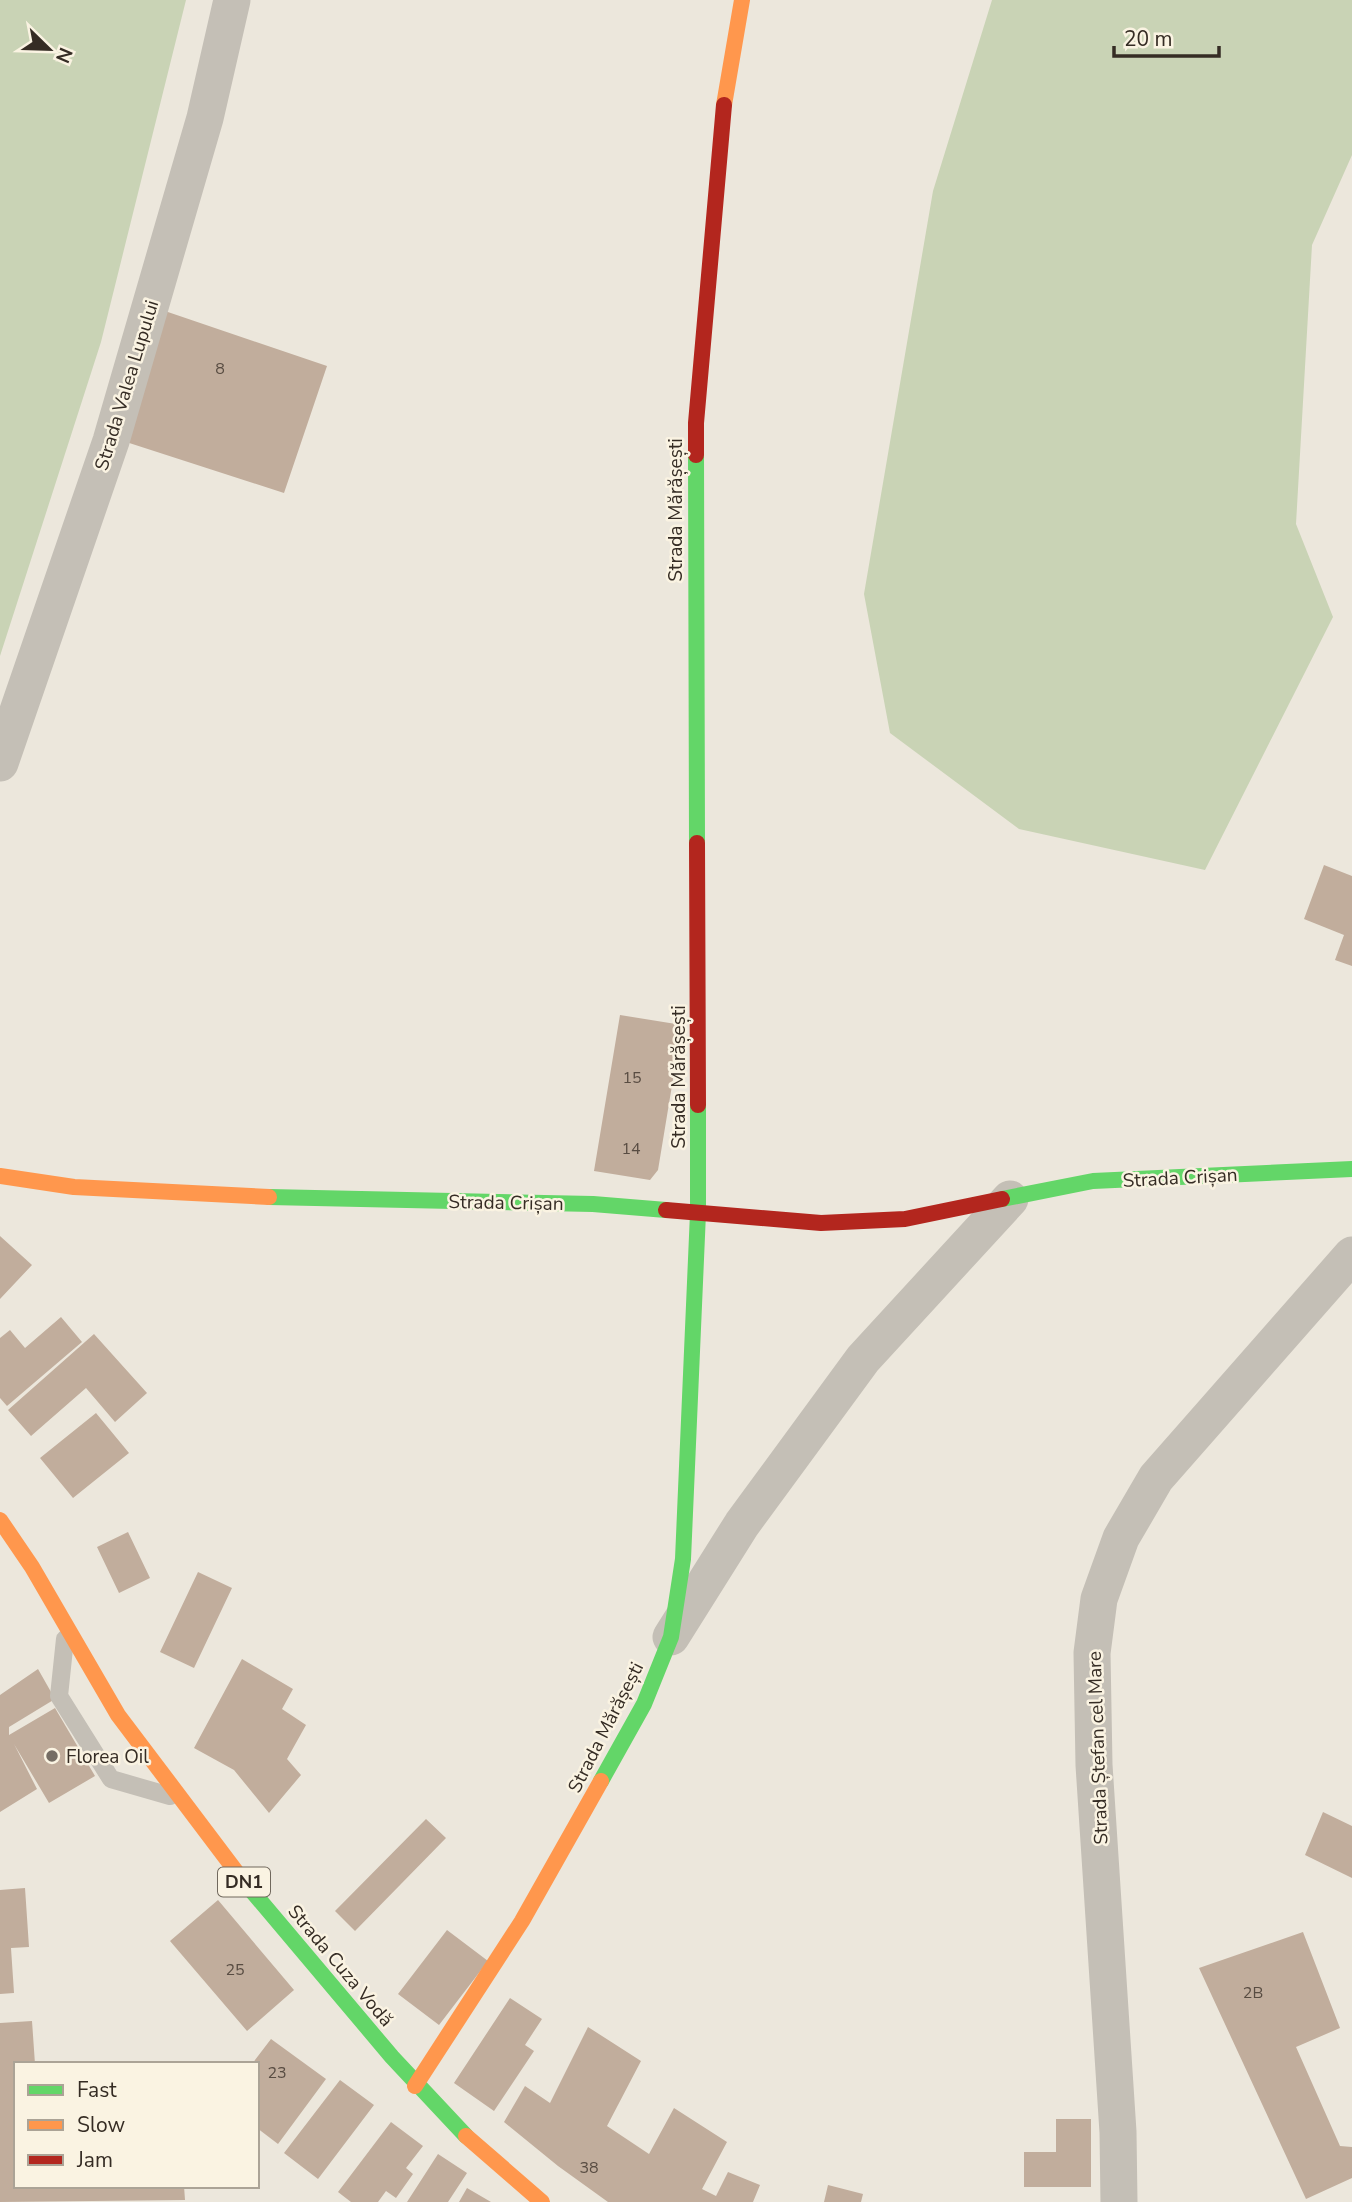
<svg xmlns="http://www.w3.org/2000/svg" width="1352" height="2202" font-family="'Nunito Sans',sans-serif">
	<style>
		.green { fill: #c9d3b5 }
		.building { fill: #c1ad9c }
		.lines { fill: none; stroke-linecap: round; stroke-linejoin: round }
		.lane { stroke: #c4bfb6; stroke-width: 18 }
		.street { stroke: #c4bfb6; stroke-width: 37 }
		.fast { stroke: #63d668; stroke-width: 16 }
		.slow { stroke: #ff974d; stroke-width: 16 }
		.jam { stroke: #b3261e; stroke-width: 16 }
		.poi-dot { fill: #756d64; stroke: #faf3e2; stroke-width: 2.5 }
		.labels { text-anchor: middle; stroke-width: 5; stroke-linejoin: round; paint-order: stroke }
		.number-label { font-size: 16px; fill: #584c42 }
		.shield { fill: #faf3e2; stroke: #70685d; stroke-width: 2 }
		.shield-label { font-size: 18px; font-weight: bold; fill: #352c24 }
		.street-label { font-size: 19px; fill: #352c24; stroke: #faf3e2 }
		.poi-label { font-size: 19px; fill: #352c24; stroke: #faf3e2; text-anchor: start }
	</style>
	<rect width="100%" height="100%" fill="#ece7dc"/>
	<path class="green" d="M0,0H186L101,342L0,656Z
		M992,0H1352V155L1312,245L1296,524L1333,617L1205,870L1019,829L890,733L864,594L933,191Z"/>
	<path class="building" d="M162,310L327,366L284,493L120,440Z
		M1324,865L1352,876V966L1335,960L1344,935L1304,919Z
		M620,1015L682,1025L658,1170L650,1180L594,1171Z
		M0,1236L32,1265L0,1299Z
		M61,1317L82,1342L7,1406L0,1398V1338L10,1330L25,1348Z
		M94,1334L147,1393L115,1422L86,1388L31,1436L8,1410Z
		M96,1413L129,1453L73,1498L40,1458Z
		M128,1532L150,1578L119,1593L97,1547Z
		M198,1572L232,1588L194,1668L160,1652Z
		M242,1659L293,1689L282,1709L306,1725L287,1759L301,1775L269,1813L234,1770L194,1748Z
		M38,1669L55,1699L9,1727V1735L55,1708L95,1776L49,1803L14,1744L37,1789L0,1812V1695Z
		M1323,1812L1352,1826V1878L1305,1855Z
		M426,1819L446,1838L355,1931L335,1911Z
		M25,1888L29,1947L11,1948L14,1993L0,1994V1890Z
		M218,1900L294,1990L247,2031L170,1941Z
		M447,1930L488,1961L439,2025L398,1994Z
		M1303,1932L1340,2028L1296,2047L1340,2146L1352,2147V2178L1306,2199L1199,1968Z
		M510,1998L542,2019L525,2045L534,2051L494,2111L454,2083Z
		M32,2021L35,2064H16V2186H184L185,2200L0,2202V2023Z
		M588,2027L641,2061L607,2126L649,2154L674,2108L727,2142L702,2189L716,2196L728,2172L760,2185L753,2202H608L558,2166L504,2122L525,2086L550,2103Z
		M271,2039L326,2079L278,2144L257,2128V2064H252Z
		M340,2080L374,2105L318,2179L284,2153Z
		M1056,2119H1091V2187H1024V2152H1056Z
		M391,2122L423,2146L406,2168L413,2174L396,2198L386,2191L378,2202H351L338,2192Z
		M438,2154L467,2173L448,2202H407Z
		M828,2185L863,2194L861,2202H824Z
		M467,2188L491,2202H459Z"/>
	<g class="lines">
		<path class="lane" d="M65,1639L59,1696L111,1779L170,1796"/>
		<path class="street" d="M0,763L111,441L205,118L232,0
			M671,1637L742,1524L863,1359L1010,1199
			M1119,2202L1118,2132L1094,1765L1092,1653L1099,1599L1121,1538L1156,1478L1352,1255"/>
		<path class="fast" d="M696,455L697,843
			M269,1197L593,1204L666,1210
			M1002,1199L1093,1181L1352,1169
			M601,1781L644,1704L671,1637L683,1559L698,1213V1105
			M241,1878L392,2057L466,2136"/>
		<path class="slow" d="M724,105L742,0
			M0,1176L74,1187L269,1197
			M0,1520L32,1567L118,1715L241,1878
			M415,2086L522,1921L601,1781
			M466,2136L542,2202"/>
		<path class="jam" d="M696,455V423L724,105
			M697,843L698,1105
			M666,1210L821,1223L905,1219L1002,1199"/>
	</g>
	<circle class="poi-dot" cx="52" cy="1756" r="7"/>
	<g class="labels">
		<g class="number-label">
			<text x="220" y="374">8</text>
			<text x="632" y="1083">15</text>
			<text x="631" y="1154">14</text>
			<text x="235" y="1975">25</text>
			<text x="1253" y="1998">2B</text>
			<text x="277" y="2078">23</text>
			<text x="589" y="2173">38</text>
		</g>
		<rect class="shield" x="218" y="1867.5" width="52" height="29" rx="5"/>
		<g class="shield-label">
			<text x="244" y="1888">DN1</text>
		</g>
		<g class="street-label">
			<text transform="translate(126 385) rotate(-73)" y="7">Strada Valea Lupului</text>
			<text transform="translate(675 510) rotate(-90)" y="7">Strada Mărășești</text>
			<text transform="translate(678 1077) rotate(-90)" y="7">Strada Mărășești</text>
			<text transform="translate(1180 1177) rotate(-3)" y="7">Strada Crișan</text>
			<text transform="translate(506 1202) rotate(1)" y="7">Strada Crișan</text>
			<text transform="translate(605 1727) rotate(-63)" y="7">Strada Mărășești</text>
			<text transform="translate(1097 1748) rotate(-92)" y="7">Strada Ștefan cel Mare</text>
			<text transform="translate(341 1965) rotate(50)" y="7">Strada Cuza Vodă</text>
		</g>
		<g class="poi-label">
			<text x="66" y="1763">Florea Oil</text>
		</g>
	</g>
	<rect x="14" y="2062" width="245" height="126" fill="#faf3e2" stroke="#aba396" stroke-width="2"/>
	<rect x="28" y="2085" width="35" height="10" fill="#63d668" stroke="#aba396" stroke-width="2"/>
	<text x="77" y="2097" font-size="21" fill="#352c24">Fast</text>
	<rect x="28" y="2120" width="35" height="10" fill="#ff974d" stroke="#aba396" stroke-width="2"/>
	<text x="77" y="2132" font-size="21" fill="#352c24">Slow</text>
	<rect x="28" y="2155" width="35" height="10" fill="#b3261e" stroke="#aba396" stroke-width="2"/>
	<text x="77" y="2167" font-size="21" fill="#352c24">Jam</text>
	<g transform="translate(49 49) rotate(113)" stroke="#faf3e2" stroke-width="5" paint-order="stroke">
	<path d="M0-5L12 26L0 18L-12 26Z" fill="#352c24"/>
	<text y="-10" font-size="19" font-weight="bold" text-anchor="middle" fill="#352c24">N</text>
	</g>
	<path d="M1114 46v10h105v-10" fill="none" stroke="#352c24" stroke-width="3.5"/>
	<text x="1124" y="46" font-size="21" fill="#352c24" stroke="#faf3e2" stroke-width="5" paint-order="stroke">20 m</text>
</svg>
